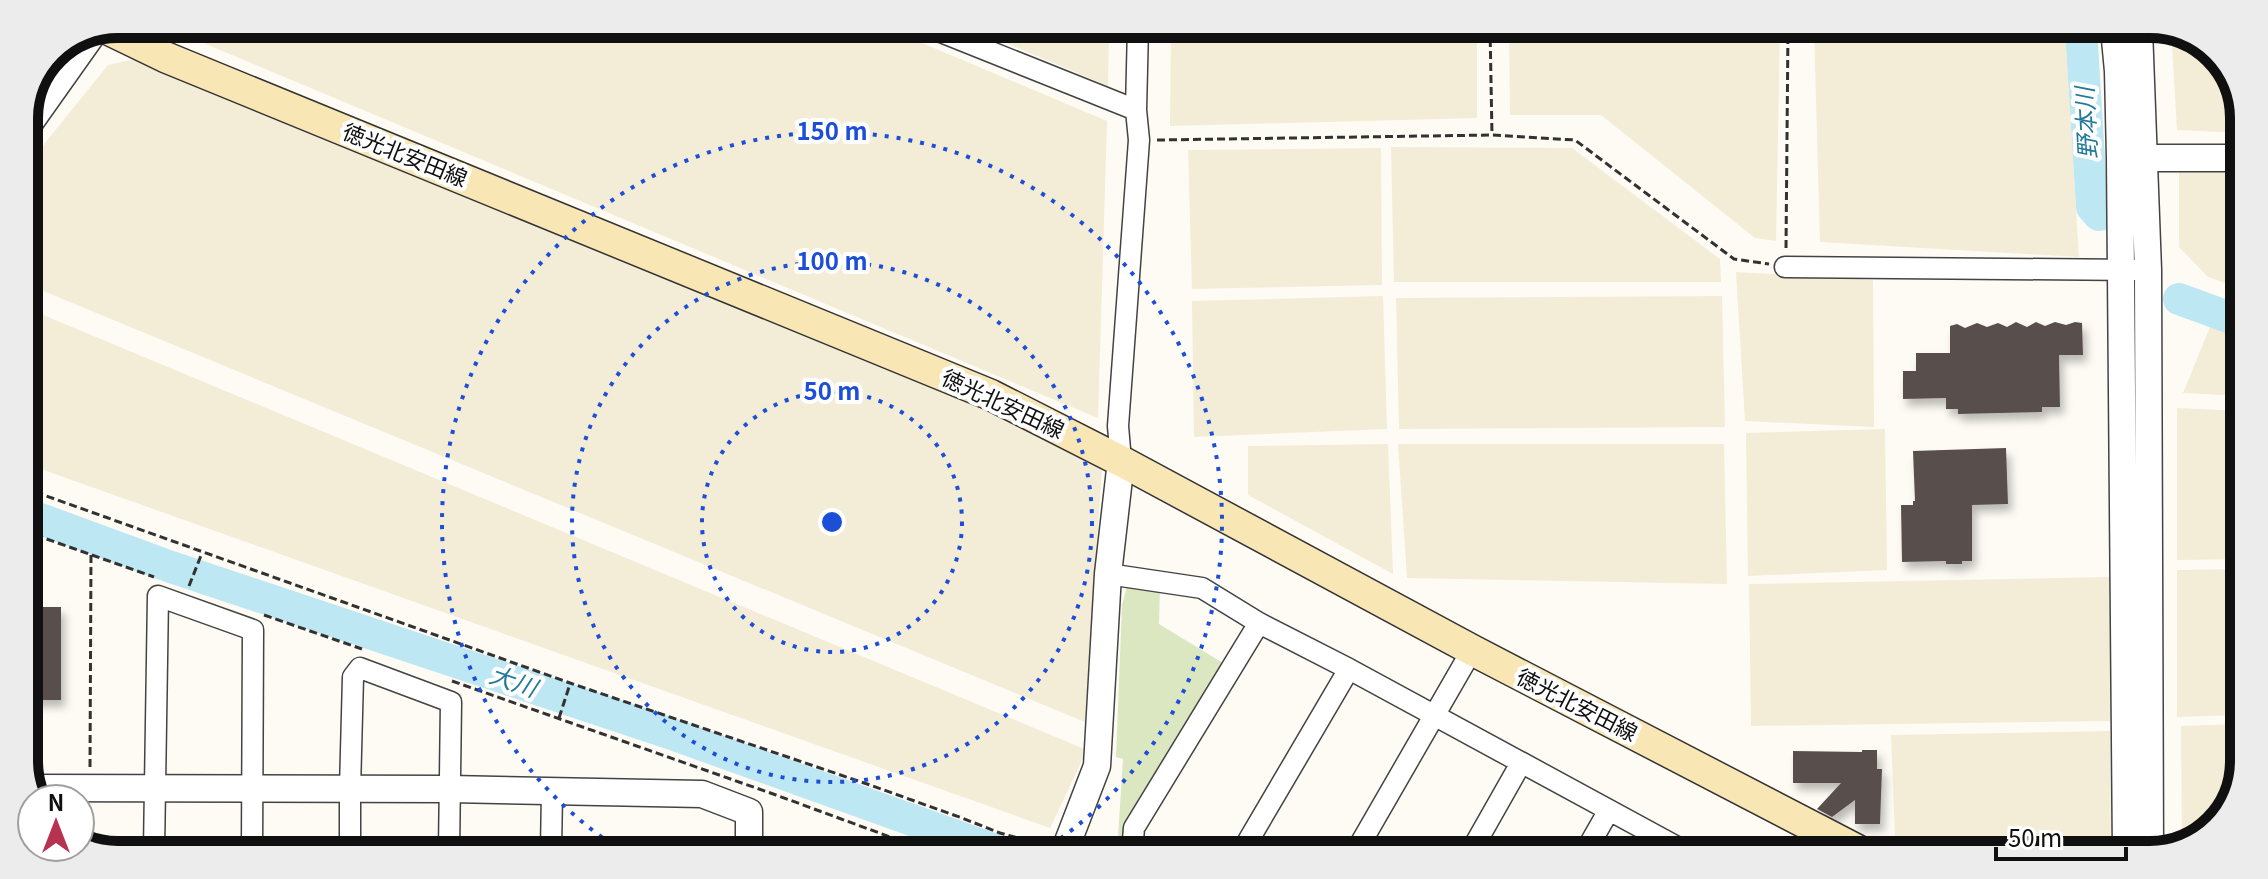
<svg xmlns="http://www.w3.org/2000/svg" width="2268" height="879" font-family="Georgia,'Noto Sans JP',serif">
	<style>
		.farmland { fill: #f3ecd6 }
		.green { fill: #dbe7c0 }
		.lines { fill: none; stroke-linecap: round; stroke-linejoin: round }
		.river { stroke: #bde7f2; stroke-width: 32 }
		.building { fill: #58504d; filter: url(#shadow) }
		.minor-casing { stroke: #434343; stroke-width: 23 }
		.tertiary-casing { stroke: #434343; stroke-width: 29 }
		.secondary-casing { stroke: #323232; stroke-width: 33 }
		.path { stroke: #323232; stroke-width: 3; stroke-dasharray: 8 4; stroke-linecap: butt }
		.minor { stroke: #fff; stroke-width: 20 }
		.tertiary { stroke: #fff; stroke-width: 26 }
		.secondary { stroke: #f9e6b5; stroke-width: 30 }
		.ring { fill: none; stroke: #1d4ed8; stroke-width: 4; stroke-dasharray: 4 8 }
		.labels { text-anchor: middle; stroke-width: 8; stroke-linejoin: round; paint-order: stroke }
		.street-label { font-size: 22px; fill: #101010; stroke: #fff }
		.water-label { font-size: 24px; font-style: italic; fill: #22799a; stroke: #fff }
		.rim { fill: none; stroke: #101010; stroke-width: 10 }
		.centre { fill: #1d4ed8; stroke: #fff; stroke-width: 4 }
		.ring-label { font-size: 24px; text-anchor: middle; font-weight: bold; fill: #1d4ed8; stroke: #fff; stroke-width: 8; stroke-linejoin: round; paint-order: stroke }
	</style>
	<defs>
		<filter id="shadow"><feDropShadow dx="4" dy="7" stdDeviation="4" flood-color="#0004"/></filter>
	</defs>
	<rect width="100%" height="100%" fill="#fefbf5"/>
	<path class="farmland" d="M158,24L882,26L1107,121L1098,418Z
		M966,26H1109L1108,86Z
		M1171,27H1477V118L1170,126Z
		M1509,27L1780,28L1776,241L1755,238L1601,115H1510Z
		M1814,28L2065,29L2079,257L1820,242Z
		M2171,29H2180L2224,61L2244,112V133L2177,130Z
		M140,58L980,404L1102,468L1085,722L24,283V183L45,143L108,65Z
		M1391,147L1572,148L1720,259L1721,282H1394Z
		M1381,148L1382,285L1192,289L1188,150Z
		M2179,169L2243,170L2242,289L2208,277L2179,247Z
		M1736,272L1873,280L1874,427L1745,421Z
		M1383,296L1387,429L1194,437L1192,301Z
		M1722,296L1725,427L1399,429L1396,298Z
		M24,307L1087,750L1050,828L24,463Z
		M2212,322L2242,332V396L2183,393Z
		M2177,408L2242,411L2241,559L2177,560Z
		M1885,429L1887,570L1748,576L1746,433Z
		M1388,444L1393,574L1248,495V446Z
		M1398,444H1724L1727,584L1407,578Z
		M2240,569L2239,715L2177,717V570Z
		M2109,577L2112,721L1751,726L1749,584Z
		M2239,724V791L2207,836L2182,844L2181,726Z
		M2110,731L2111,855L1926,854L1895,838L1891,735Z"/>
	<path class="green" d="M1128,582L1160,587L1159,624L1223,663L1123,840L1118,837L1123,759L1116,757L1122,605Z"/>
	<g class="lines">
		<path class="river" d="M2081,29L2092,207L2099,215
			M2179,299L2242,322
			M24,513L171,567L669,733L1001,852"/>
	</g>
	<path class="building" d="M2016,322L2027,327L2036,322L2045,326L2055,322L2066,325L2075,322L2082,323L2083,355H2059L2060,407H2042V412L1958,414V409H1946V398L1903,399V371H1916V353H1950V326L1957,324L1965,328L1977,323L1987,327L1998,323L2007,327Z
		M2006,448L2008,504L1972,505V561H1962V564H1946V561L1902,562L1901,505H1913V501H1915L1913,451Z
		M24,607H61V700H24Z
		M1862,750H1877V769H1882L1880,824H1855V800L1832,817L1817,809L1841,783H1793V751L1862,752Z"/>
	<g class="lines">
		<g class="minor-casing">
			<path id="minor" d="M926,26L1136,110
				M24,136L97,33
				M1785,267L2136,270
				M1121,461L1118,426L1139,140L1136,110L1138,27
				M1108,574L1202,588L1259,623L1349,669L1690,854
				M154,850L158,596L253,630L252,850
				M350,850V789L353,677L360,668L451,702L449,851
				M551,851L552,791
				M1132,852L1134,828L1259,623
				M1241,853L1349,669
				M1355,853L1472,650
				M1470,853L1521,763
				M1584,854L1609,810
				M1817,854L1828,835"/>
		</g>
		<g class="tertiary-casing">
			<path id="tertiary" d="M2114,29L2118,71L2120,158L2126,855
				M2139,29L2148,270L2150,855
				M2127,158H2243
				M32,788L450,789L702,794L749,812V851
				M1064,852L1097,766L1108,574L1121,461"/>
		</g>
		<g class="secondary-casing">
			<path id="secondary" d="M107,29L165,57L991,395L1121,461L1472,650L1865,854"/>
		</g>
		<path class="path" d="M1490,27L1492,135
			M1157,140L1492,135L1575,140L1734,259L1769,264
			M1786,248L1788,28
			M24,488L570,683L870,785L962,818L1000,833L1043,845
			M24,531L154,577
			M189,586L202,553
			M264,615L362,649
			M452,681L776,795L931,852
			M559,718L570,684
			M90,767L91,555"/>
		<use href="#minor" class="minor"/>
		<use href="#tertiary" class="tertiary"/>
		<use href="#secondary" class="secondary"/>
	</g>
	<g class="ring">
		<circle cx="832" cy="522" r="130"/>
		<circle cx="832" cy="522" r="260"/>
		<path d="M622 851A390 390 0 1 1 1042 851"/>
	</g>
	<g class="labels">
		<g class="street-label">
			<text transform="translate(405 155) rotate(22)" y="8">徳光北安田線</text>
			<text transform="translate(1003 404) rotate(25)" y="8">徳光北安田線</text>
			<text transform="translate(1577 705) rotate(27)" y="8">徳光北安田線</text>
		</g>
		<g class="water-label">
			<text transform="translate(2087 123) rotate(-93)" y="8">野本川</text>
			<text transform="translate(513 682) rotate(19)" y="8">大川</text>
		</g>
	</g>
	<path d="M0 0H2268V879H0ZM118 38H2150A80 80 0 0 1 2230 118V761A80 80 0 0 1 2150 841H118A80 80 0 0 1 38 761V118A80 80 0 0 1 118 38Z" fill="#ececec" fill-rule="evenodd"/>
	<path class="rim" d="M118 38H2150A80 80 0 0 1 2230 118V761A80 80 0 0 1 2150 841H118A80 80 0 0 1 38 761V118A80 80 0 0 1 118 38Z"/>
	<circle cx="832" cy="522" r="12" class="centre"/>
	<g class="ring-label">
		<text x="832" y="140">150 m</text>
		<text x="832" y="270">100 m</text>
		<text x="832" y="400">50 m</text>
	</g>
	<g transform="translate(56 823)"><circle r="38" fill="#ffffff" stroke="#9f9f9f" stroke-width="2"/>
	<path d="M0-6L14 30L0 20L-14 30Z" fill="#b7324e"/>
	<text y="-12" font-size="22" font-weight="bold" text-anchor="middle" fill="#101010">N</text>
	</g>
	<path d="M1996 847v12h130v-12" fill="none" stroke="#101010" stroke-width="4"/>
	<text x="2008" y="847" font-size="24" fill="#101010" stroke="#ffffff" stroke-width="6" paint-order="stroke">50 m</text>
</svg>
